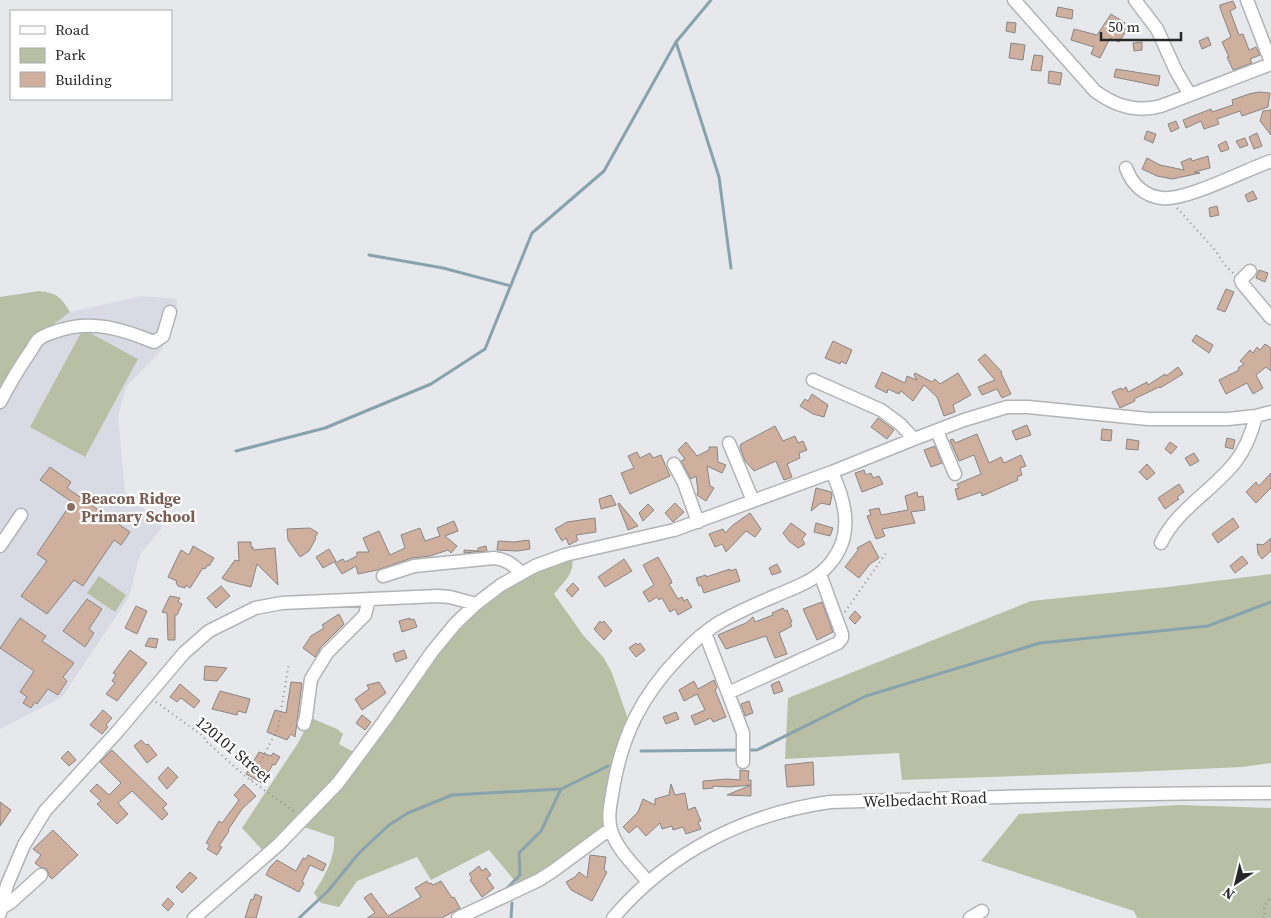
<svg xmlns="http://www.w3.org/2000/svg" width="1271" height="918" font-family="'Source Serif 4',serif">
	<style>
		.built { fill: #d8dbe4 }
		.green { fill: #b9bfa5 }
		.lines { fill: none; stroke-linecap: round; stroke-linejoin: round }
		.stream { stroke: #88a3ad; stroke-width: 3 }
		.building { fill: #cfaf9d; stroke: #898685 }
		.minor-casing { stroke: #b3b3b6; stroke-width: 15 }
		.path { stroke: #8e8e90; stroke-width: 2; stroke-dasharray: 1 4; stroke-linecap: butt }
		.minor { stroke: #fff; stroke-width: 12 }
		.education-dot { fill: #8d6e63; stroke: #fff; stroke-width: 2 }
		.labels { text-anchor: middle; stroke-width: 4.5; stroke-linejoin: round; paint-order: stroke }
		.education-label { font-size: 16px; font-weight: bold; fill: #785e54; stroke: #fff; text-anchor: start }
		.street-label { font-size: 16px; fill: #282829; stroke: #fff }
	</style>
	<rect width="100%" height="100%" fill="#e7e8eb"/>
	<path class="built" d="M142,296L177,299L176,318L161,351L126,387L118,416L125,493L160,522L162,525L161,529L140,554L129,597L62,697L0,729V393L34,339L70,312Z"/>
	<path class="green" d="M39,291C57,293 61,297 70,312L34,339L0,393V297Z
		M83,329L138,359L85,457L30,427Z
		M571,553C577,572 565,580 554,594L583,635L604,658L612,673L630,725L609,828L520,887L489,850L431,880L417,857L357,881L339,907L321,903L314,893C324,877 336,857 334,837L298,825L267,855L242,828L298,743L311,718L337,729L343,734L339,744L359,755L476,603Z
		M1271,574V763L1242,767L1131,772L902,780L899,753L785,759L788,698L1031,601L1168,587Z
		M99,576L126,595L115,612L87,593Z
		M1180,805L1271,808V918H1137L1134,911L981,861L1019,814Z"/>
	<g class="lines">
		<path class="stream" d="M676,42L719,177L731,268
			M369,255L443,268L511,286
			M236,451L325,428L431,384L485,349L532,233L604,171L676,42L711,0
			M747,750H757L866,696L1040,643L1208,626L1271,602
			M641,751L741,750
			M507,888L520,875L519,853L541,831L561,789L608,766
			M299,918L328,891L359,853L389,825L408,813L452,795L561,789
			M511,918L512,903"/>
	</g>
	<path class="building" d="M1233,1L1236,8L1230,11L1239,35L1243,34L1249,50L1256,47L1260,55L1250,59L1252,63L1233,70L1227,57H1229L1222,42L1231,37L1220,8V5Z
		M1058,7L1073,10L1072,19L1056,16Z
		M1111,14L1125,23L1122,27L1127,30L1119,42L1110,38L1100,58L1091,54L1094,47L1071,40L1074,29L1097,35Z
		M1007,22L1016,23L1015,33L1006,31Z
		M1208,37L1211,45L1202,49L1199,41Z
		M1142,42V50L1134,51L1133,43Z
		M1011,43L1025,45L1023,60L1009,58Z
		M1034,55L1043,56L1041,71L1031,70Z
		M1116,69L1160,76L1158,86L1114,77Z
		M1049,71L1062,73L1060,85L1048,83Z
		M1259,92L1270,93L1268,107L1242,116L1240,111L1217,119L1219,124L1204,129L1201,121L1186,128L1183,120L1211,109L1212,112L1233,105L1232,100L1249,94Z
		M1271,110V135L1260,121L1263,111Z
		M1176,121L1179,128L1171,132L1168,124Z
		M1147,131L1156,134L1153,143L1144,139Z
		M1257,133L1262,146L1254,149L1249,137Z
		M1245,138L1248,145L1240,148L1236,141Z
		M1226,141L1229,149L1221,152L1218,145Z
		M1208,156L1210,168L1194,172L1200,173L1172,179L1157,176L1142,169L1147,158L1160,165L1184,170L1181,162L1191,158L1192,161Z
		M1253,191L1257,199L1248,202L1245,195Z
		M1217,206L1219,215L1210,217L1209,208Z
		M1259,270L1268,273L1265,282L1256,278Z
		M1226,289L1234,292L1225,312L1217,309Z
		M1196,335L1213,345L1209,353L1192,341Z
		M833,341L852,350L846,364L841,361L840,364L825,358Z
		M1265,344L1271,348V371L1266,367L1256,375L1263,388L1253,394L1247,383L1226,394L1219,380L1239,370L1238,368L1244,364L1240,361L1250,350L1253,353L1257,347L1260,350Z
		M985,354L1002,372L1001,373L1011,394L1002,398L997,389L982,395L978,387L995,380L978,360Z
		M1178,367L1183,374L1160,388L1159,387L1134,399L1135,401L1120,408L1112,392L1121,388L1122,390L1126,387L1128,392L1147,382L1148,385L1165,374L1166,376Z
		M882,372L905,383L907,376L917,380L914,375L915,373L932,382L935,379L940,384L958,373L971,395L953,405L955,412L944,416L937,397L924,385L913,401L901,391L899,394L888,389L887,393L875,387Z
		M812,394L828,405L824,417L813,414L800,406L805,399L808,401Z
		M878,418L894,430L887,439L871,427Z
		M1027,425L1031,435L1016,440L1012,431Z
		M775,426L783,441L795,436L798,443L803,441L807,450L799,453L800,458L787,464L792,477L784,480L776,461L754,471L745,461L740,447L741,444Z
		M1102,429L1112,430L1111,441L1101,440Z
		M977,434L989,463L1001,457L1004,463L1021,455L1026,466L1020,468L1022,475L1017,477L1018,480L982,496L981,492L958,500L955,489L959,488L957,484L981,474L974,455L959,461L950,440L953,439L955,443Z
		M1227,438L1235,440L1233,449L1225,447Z
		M1127,439L1139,441L1138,450L1126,449Z
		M686,442L697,456L709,450V447H717L718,462L726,465L722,473L707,466L710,486L714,488L706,501L697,495L698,491L696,476L691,479L681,461L685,459L678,450Z
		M1170,442L1177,447L1171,454L1165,449Z
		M935,446L942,463L931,467L924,450Z
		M637,452L640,458L650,453L653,458L661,455L670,476L630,494L621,473L634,468L628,456Z
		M1194,453L1199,461L1190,466L1185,458Z
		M1147,464L1155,473L1147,480L1139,472Z
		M50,467L71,482L67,488L130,532L121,545L114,540L83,586L74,580L47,614L21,596L47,561L37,554L72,502L40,480Z
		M864,470L866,475L871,473L873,478L879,476L883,484L862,492L855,473Z
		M1271,473V488L1256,503L1246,492L1256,482L1259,486Z
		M1179,484L1184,492L1177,497L1179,499L1165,509L1158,498Z
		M816,488L831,492L832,495L830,505L821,503L811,511Z
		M917,492L918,497L923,496L925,510L911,512L915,523L882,529L885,536L876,539L867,516L871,515L869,510L879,508L881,515L908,510L905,496Z
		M611,495L616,505L601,509L599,499Z
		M619,503L638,526L628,530L618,504Z
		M675,503L684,512L673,522L665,513Z
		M648,504L654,510L643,521L639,513Z
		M750,513L761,529L755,537L746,531L726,552L722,544L715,547L709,534L723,529L725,533L733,525Z
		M595,518L596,532L576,535L578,540L569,545L566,538L562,541L555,529L567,522Z
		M1233,518L1239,527L1218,543L1212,534Z
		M454,521L458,531L445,536L457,546L451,553L448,550L430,556L412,558L377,570L358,574L356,566L342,574L335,563L343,559L345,562L357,556V552H369L363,538L379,531L390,555L405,548L401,535L420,528L425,541L440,536L437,528Z
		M791,523L806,534L802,539L805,544L798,548L789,541L783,533Z
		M816,523L833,528L830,536L814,532Z
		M310,528L318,533L315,537L316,538L309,551L300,557L288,540L287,529Z
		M1271,538V551L1262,559L1258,554L1257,544L1263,545Z
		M529,540L530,549L517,551L497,550L498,541L514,542Z
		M870,541L879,558L870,564L859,578L845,567L858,550L857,548Z
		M238,542H251V547H253V550L275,548L278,585L257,564L251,587L227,581L222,578L235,560L239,561Z
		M193,546L214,558L209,566L208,565L205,569L203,568L190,588L186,585L185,588L178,586L176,583L177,581L168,577L181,550L189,555Z
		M486,546L487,551L464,553V550L478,551V548Z
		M329,549L336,561L323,568L316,557Z
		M1242,556L1248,563L1235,573L1230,566Z
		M658,557L671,580L672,583L669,584L678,599L682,597L684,601L687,599L692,607L678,615L675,609L670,612L662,598L659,600L657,597L649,602L643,592L654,585L643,565Z
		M624,559L632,571L605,587L598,577Z
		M777,564L781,572L772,575L769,568Z
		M730,569V571L736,569L740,581L704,593L701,585L699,586L696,578L706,575V577Z
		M573,583L579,589L572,597L566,590Z
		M221,586L230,596L216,608L207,598Z
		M170,596L180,598L178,602L182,604L177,615H175V640H168L167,613L162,612Z
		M87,599L102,609L89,629L94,633L85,647L63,631Z
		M822,602L833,632L817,640L803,609Z
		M136,606L147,611L137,634L125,628Z
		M783,608L785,611L787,610L792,622L790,623L792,626L779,633L787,654L775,658L766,636L726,649L718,635L746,623L753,617L755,622L773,615L772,613Z
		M855,611L861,617L855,624L849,618Z
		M339,614L344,624L321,647L315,657L303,648L311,636L324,628L322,625Z
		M20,618L46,636L42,641L74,663L63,677L67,681L58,695L48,689L37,704L35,702L31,708L23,703L27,697L20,692L34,671L0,648Z
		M410,618V620L414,619L417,627L402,632L399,621Z
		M600,621L602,623L604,621L612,631L604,640L594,629Z
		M149,638L158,639L156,648L145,646Z
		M636,643L638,645L640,643L645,650L636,657L629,648Z
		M130,650L147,663L117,701L106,694L115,683L112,681L116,675L113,673Z
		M404,650L407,658L396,662L393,654Z
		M205,666L227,668L217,681L204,680Z
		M714,680L717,688L715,690L726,717L713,722L711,718L695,725L691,716L705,710L697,694L684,701L679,690L694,681L698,689Z
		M779,681L783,691L774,694L771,685Z
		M291,682L302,683L295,737L291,734L287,740L267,732L275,710L286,713Z
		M379,682L386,693L362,710L355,699L369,689L367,685Z
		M180,684L200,701L194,708L181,698L177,702L170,697Z
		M220,691L250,699L246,713L238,711L237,715L212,709Z
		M749,701L753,713L745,716L741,704Z
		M103,710L112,718L106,725L108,727L102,734L90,725Z
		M676,712L679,719L666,724L663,717Z
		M362,715L371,722L365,730L356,723Z
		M141,740L146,745L148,744L157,755L147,763L134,746Z
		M112,750L167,804L163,808L168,814L162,820L132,791L118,803L128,814L117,824L97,804L101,801L90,791L97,784L109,795L121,783L100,762Z
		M68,751L76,760L69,766L61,758Z
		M259,752L271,756L273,753L280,757L275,765L273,764L262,783L246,774Z
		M813,762L814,785L787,787L785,765Z
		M168,767L178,777L167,789L158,778Z
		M740,770L749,771L748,780H751V796L727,795L751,785L730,787L713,786V788L703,789V781L727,779L740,780Z
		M244,784L256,796L242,809L228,830L229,831L219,846L222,847L217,855L207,849L210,845L206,843L219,821L222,823L239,800L234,795Z
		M671,784L675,795L685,793L688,810L695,807L701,821L698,822L701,829L686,834L683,827L673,830L672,826L662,829L660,823L646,836L637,826L629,833L623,827L638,812L643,799L655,805V799L669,795Z
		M0,802L11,810L0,826Z
		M53,830L78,855L52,879L49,876L47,869L40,867L35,863L41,855L33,849Z
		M308,855L326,864L323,871L310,865L302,882L304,883L299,892L266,875L270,867L277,860L296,871L303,858L306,859Z
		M590,855L606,857L604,870L607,872L592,901L571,890L566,882L575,877L579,872L587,878Z
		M479,866L482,871L486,868L491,875L487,878L494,888L482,897L470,880L472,878L469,874Z
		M190,872L197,878L182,893L176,887Z
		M427,881L429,884L431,883L433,885L441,881L452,898L454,897L460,908L442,918H367L375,913L364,898L371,893L388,916L421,897L415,888Z
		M255,894L262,897L256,918H245L251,899L253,900Z
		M168,898L174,904L168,911L162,905Z"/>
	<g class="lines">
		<g class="minor-casing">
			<path id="minor" d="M1014,0L1095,91C1115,106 1136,113 1161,106L1271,64
				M1135,0L1157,29L1176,71L1190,95
				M1247,0L1271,62
				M1126,168C1132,184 1144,196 1162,198C1186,201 1245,170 1271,161
				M1250,271L1241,280L1242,283L1271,318
				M813,380L881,410L900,424L914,439
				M0,402C9,385 19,368 30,352C33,348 35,342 39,339C44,335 51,333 57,331C91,319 122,329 154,342L163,336L170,312
				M937,431L955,474
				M729,443L753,501
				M674,464L684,483L698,522
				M1161,543C1177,509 1214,490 1236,461C1246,448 1252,432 1256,416
				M0,546L21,515
				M383,576L414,566L494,558C506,559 513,565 522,573
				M705,633L728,693L838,643L842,638V634L820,574
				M728,693L743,733V762
				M304,724L306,717L311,679L327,653L365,615L369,599
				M648,882C635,866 617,850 611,830C607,817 611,802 613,789C622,735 642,695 680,656C692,643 705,631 720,622C738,612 756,604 775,596C796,587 818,580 832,561C854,533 845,501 832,472
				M1,908L10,903L41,875
				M0,913L7,885L24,845L45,811L117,732L184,653L209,631L255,608L282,603L438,596L450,597L476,604
				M194,918L278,845L338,783L384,721L432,652L455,624L476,604L501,585L535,566L565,555L674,530L832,472L914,439L964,420L1007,407H1028L1148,419H1228L1256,416L1271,412
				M458,918L539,880L553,871L610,829
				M613,918C669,852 745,814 830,802C977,797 1124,793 1271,793
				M970,918L982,911"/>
		</g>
		<path class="path" d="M1177,208L1215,250L1224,264L1233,273
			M845,612L886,553
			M156,702L203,736L207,742L246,777L295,812
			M251,780L278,728L289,663
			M1263,918L1265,916L1264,907L1271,896"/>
		<use href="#minor" class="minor"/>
	</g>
	<circle class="education-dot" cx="71" cy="507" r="5"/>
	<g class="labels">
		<g class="education-label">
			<text x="81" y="504">Beacon Ridge<tspan x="81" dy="18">Primary School</tspan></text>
		</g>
		<g class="street-label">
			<text transform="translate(234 749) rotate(40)" y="6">120101 Street</text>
			<text transform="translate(925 799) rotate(-2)" y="6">Welbedacht Road</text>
		</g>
	</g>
	<rect x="10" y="10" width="162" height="90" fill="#ffffff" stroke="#a9a9a9"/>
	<rect x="20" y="26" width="25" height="8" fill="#ffffff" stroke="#a9a9a9"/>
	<text x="55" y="35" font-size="15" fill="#282829">Road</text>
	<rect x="20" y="48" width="25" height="15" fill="#b9bfa5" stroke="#a9a9a9"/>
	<text x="55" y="60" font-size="15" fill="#282829">Park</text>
	<rect x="20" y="72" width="25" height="15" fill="#cfaf9d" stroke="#a9a9a9"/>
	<text x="55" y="85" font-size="15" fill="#282829">Building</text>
	<g transform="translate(1236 883) rotate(215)" stroke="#ffffff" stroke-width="4" paint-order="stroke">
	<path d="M0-4L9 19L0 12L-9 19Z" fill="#282829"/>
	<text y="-8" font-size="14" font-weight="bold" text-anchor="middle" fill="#282829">N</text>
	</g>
	<path d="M1101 32v8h80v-8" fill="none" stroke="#282829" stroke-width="2.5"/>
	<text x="1108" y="32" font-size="15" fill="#282829" stroke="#ffffff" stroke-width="4" paint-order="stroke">50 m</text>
</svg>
